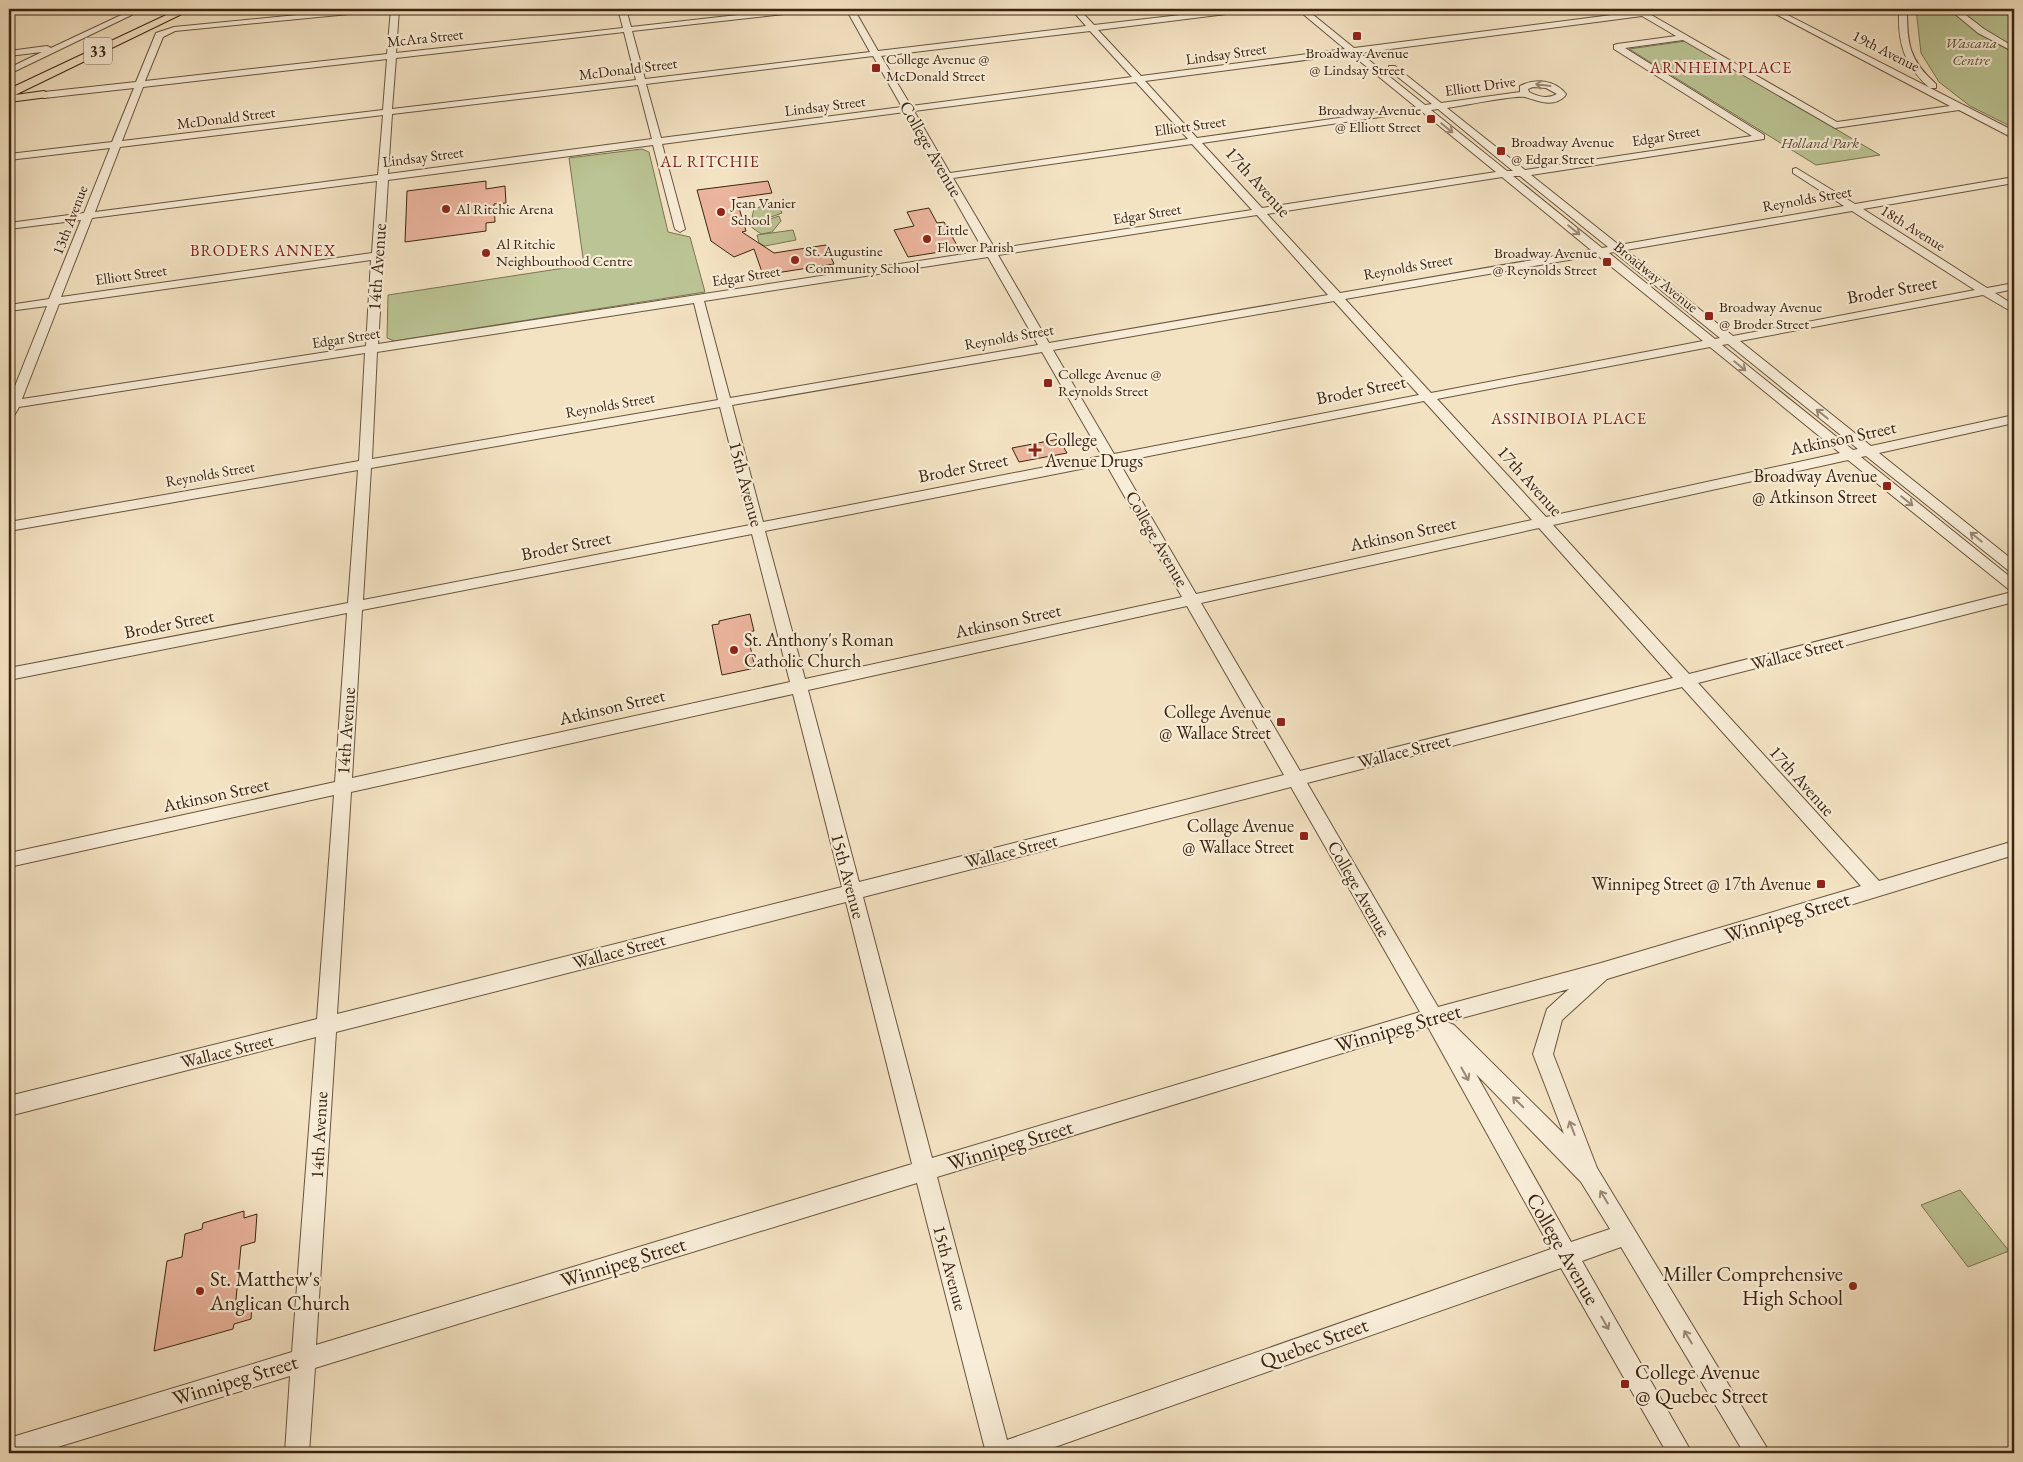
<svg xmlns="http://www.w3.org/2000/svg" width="2023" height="1462" font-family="'EB Garamond',serif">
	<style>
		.green { fill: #bbc494; stroke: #7b7452 }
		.building { fill: #ecb59e; stroke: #3b2410 }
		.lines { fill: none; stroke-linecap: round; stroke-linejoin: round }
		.minor-casing { stroke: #69543d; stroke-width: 2 }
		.major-casing { stroke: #3b2410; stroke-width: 2 }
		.minor { fill: #f8edd8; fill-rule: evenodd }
		.major { fill: #f4e3c3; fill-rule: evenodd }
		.oneway { stroke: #9a8874 }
		.poi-dot { fill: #8f2418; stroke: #f8edd8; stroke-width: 2 }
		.labels { text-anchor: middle; stroke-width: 4.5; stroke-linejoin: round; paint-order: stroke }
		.far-street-label { font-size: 15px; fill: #3b2410; stroke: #f8edd8 }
		.far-park-label { font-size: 15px; font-style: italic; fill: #5b4c31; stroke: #f8edd8 }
		.far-poi-label { font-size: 15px; fill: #3b2410; stroke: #f8edd8; text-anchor: start }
		.shield { fill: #f8edd8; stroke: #74604c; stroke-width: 1 }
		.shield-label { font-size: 16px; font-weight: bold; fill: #3b2410 }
		.far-neighbourhood-label { font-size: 16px; letter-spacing: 1px; fill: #7a1f14; stroke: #f8edd8 }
		.street-label { font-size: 18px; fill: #3b2410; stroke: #f8edd8 }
		.poi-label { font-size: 18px; fill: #3b2410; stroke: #f8edd8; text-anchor: end }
		.near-street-label { font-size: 21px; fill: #3b2410; stroke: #f8edd8 }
		.near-poi-label { font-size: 21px; fill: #3b2410; stroke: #f8edd8; text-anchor: start }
	</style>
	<rect width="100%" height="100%" fill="#f4e3c3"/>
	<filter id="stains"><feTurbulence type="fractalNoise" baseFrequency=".004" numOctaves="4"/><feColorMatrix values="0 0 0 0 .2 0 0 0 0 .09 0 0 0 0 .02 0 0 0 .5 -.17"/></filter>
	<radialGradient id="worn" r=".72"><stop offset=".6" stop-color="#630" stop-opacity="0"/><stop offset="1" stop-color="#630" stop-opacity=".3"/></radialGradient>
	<path class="green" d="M1916,9H2014V128L1970,106L1939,82L1921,53Z
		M1686,41L1880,155L1816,165L1629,49Z
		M642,149L649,152L668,232L690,237L705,292L394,341L387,338L388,295L584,265L569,158Z
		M777,201L782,213L760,221L752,217L754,209Z
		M779,216L781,221L772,232L761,234L750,226Z
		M793,230L796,240L765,246L759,243L757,235Z
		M1960,1190L2009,1251L1968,1267L1921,1205Z"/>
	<path class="building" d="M486,181V189L505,186L506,203L494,204L495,222L486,223V231L405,242L407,191Z
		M768,181L772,193L736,198L746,231L742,232L774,253L826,245L834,264L763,275L754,249L734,257L711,241L697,190Z
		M929,208L937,223L944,222L959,249L908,257L894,230L914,226L907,212Z
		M1059,439L1067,453L1019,462L1012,448Z
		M750,614L754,631L747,632L755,668L722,675L712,625L719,624V621Z
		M244,1211V1218L257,1214L255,1242L241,1246L235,1310L252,1305L251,1319L234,1324L233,1329L154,1351L167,1261L182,1257L185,1234L202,1229L203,1223Z"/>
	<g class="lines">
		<g class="minor-casing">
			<path id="minor" d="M17,9H40L9,14V10Z
				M134,9H144L9,74V68L42,52L9,56V51L47,46L51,48Z
				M358,9H384L380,11L175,31L163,37L145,81L387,54L391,9H399L396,53L623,28L618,9H626L631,27L791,9H814L810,11L632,31L645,79L870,52L846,9H854L878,51L1086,26L1071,9H1079L1094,25L1232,9H1254L1250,11L1098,30L1141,76L1345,49L1297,9H1306L1354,48L1635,12L1632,9H1641L1837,122L1950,106L1766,9H1776L2014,131V138L2011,137L1959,110L1835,128L1683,40L1625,48L1764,135V139L1531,175L1619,245L1844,206L1793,173V169L1796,168L1855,204L2014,177V183L1863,209L1987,288L2014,283V289L1995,293L2014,305V313L1983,295L1740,341L1871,446L2014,415V423L1879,453L2014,561V573L2009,571L1866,456L1861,457L2014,580V602L1698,683L1879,881L2014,841V855L1607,979L1562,1020L1553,1054L1597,1168L1770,1453H1744L1621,1247L1582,1261L1692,1453H1667L1561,1268L1038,1453H986L917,1183L315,1368L309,1453H285L290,1376L38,1453H9V1438L292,1352L316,1037L9,1116V1096L317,1019L334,795L9,867V853L335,782L347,613L9,680V668L348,603L358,470L9,531V522L359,461L365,353L19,407L15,414H9V401L47,306L9,311V305L49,299L81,220L9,229V223L84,213L110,148L9,160V154L112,142L134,88L44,98L40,95L44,92L136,82L156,33L174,27ZM1642,16L1676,36L1617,44L1614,45V49L1752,136L1525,170L1447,108C1462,106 1514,95 1525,97C1539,101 1553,108 1565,96L1566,94C1555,80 1535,78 1520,86V92L1441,103L1395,66H1389V70L1432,104L1425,105L1360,53ZM1090,31L1132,77L911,106L881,56ZM624,32L636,80L392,109L396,58ZM1351,54L1416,107L1197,138L1145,81ZM873,56L902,107L661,138L646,84ZM387,59L383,110L122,141L143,87ZM1136,82L1188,139L950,173L914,111ZM638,85L652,139L388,174L392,114ZM1533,87L1546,88L1557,94C1548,99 1538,97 1529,92L1528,89ZM1438,109L1513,171H1507L1431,110ZM1421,111L1496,172L1262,208L1202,143ZM905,112L984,251L378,344L388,180L653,145L675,229L680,232L685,229L662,144ZM383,115L378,175L95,212L120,147ZM1192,144L1252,210L995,249L953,178ZM1513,176H1520L1608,247L1602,248ZM1502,177L1591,250L1340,293L1267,214ZM377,181L372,253L61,297L92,218ZM1852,211L1975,290L1733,336L1626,250ZM1257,215L1328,295L1049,343L998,255ZM1614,252L1720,338L1715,339L1609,253ZM1597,255L1703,341L1431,393L1345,299ZM988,257L1038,345L730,398L704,301ZM371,260L366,346L22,399L59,304ZM1334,301L1419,395L1114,454L1053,350ZM694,303L718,400L372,459L377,352ZM1728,344L1858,449L1853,450L1722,345ZM1710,347L1840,453L1546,517L1437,399ZM1042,352L1102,456L763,522L732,405ZM1424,401L1532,520L1196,594L1119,462ZM720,407L750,525L363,600L371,468ZM1848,460L2012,592L1689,674L1553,525ZM1106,464L1182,597L805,679L765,531ZM1539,528L1673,678L1300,771L1201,603ZM752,534L790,682L352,778L362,610ZM1187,606L1284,775L859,882L808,690ZM1682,687L1861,886L1601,963L1438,1007L1307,783ZM793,694L842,887L337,1014L351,792ZM1291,787L1420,1012L932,1158L863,897ZM846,902L912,1164L316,1345L336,1032ZM1569,989L1547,1009L1533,1054L1564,1134L1454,1025L1447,1022ZM1428,1027L1551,1249L1007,1440L937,1177ZM1476,1074L1581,1182L1610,1229L1571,1242Z
				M1884,9H1907C1907,44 1909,60 1936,84V88H1930C1906,67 1898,46 1899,14Z
				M1949,9H1958L1984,29L2014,47V52L1978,33Z"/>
		</g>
		<g class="major-casing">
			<path id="major" d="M179,9H192L15,95L44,91L48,93V97L9,102V89Z"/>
		</g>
		<use href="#minor" class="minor"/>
		<use href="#major" class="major"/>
	</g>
	<defs><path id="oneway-shaft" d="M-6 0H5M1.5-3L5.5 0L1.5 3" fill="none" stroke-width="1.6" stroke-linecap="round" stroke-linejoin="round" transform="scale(1.25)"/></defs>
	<g class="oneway">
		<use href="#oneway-shaft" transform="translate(1543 85) rotate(-173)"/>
		<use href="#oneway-shaft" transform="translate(1447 128) rotate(39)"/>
		<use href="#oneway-shaft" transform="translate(1574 230) rotate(39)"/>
		<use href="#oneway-shaft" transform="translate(1740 366) rotate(39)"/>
		<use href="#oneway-shaft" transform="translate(1822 414) rotate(-141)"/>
		<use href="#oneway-shaft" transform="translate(1907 501) rotate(39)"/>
		<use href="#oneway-shaft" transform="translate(1976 537) rotate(-141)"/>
		<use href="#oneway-shaft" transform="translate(1465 1074) rotate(61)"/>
		<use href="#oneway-shaft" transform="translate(1518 1102) rotate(-135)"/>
		<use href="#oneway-shaft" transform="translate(1572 1128) rotate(-111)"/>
		<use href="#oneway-shaft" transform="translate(1604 1197) rotate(-121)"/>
		<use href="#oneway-shaft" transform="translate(1605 1323) rotate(60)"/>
		<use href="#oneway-shaft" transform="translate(1688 1337) rotate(-121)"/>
	</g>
	<g class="poi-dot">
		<rect x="1352" y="31" width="10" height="10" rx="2.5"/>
		<rect x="871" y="63" width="10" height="10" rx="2.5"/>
		<rect x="1426" y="114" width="10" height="10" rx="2.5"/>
		<rect x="1496" y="146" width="10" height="10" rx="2.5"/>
		<circle cx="446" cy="209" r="5"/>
		<circle cx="721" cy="212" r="5"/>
		<circle cx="927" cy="239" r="5"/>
		<circle cx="486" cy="253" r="5"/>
		<circle cx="795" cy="260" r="5"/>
		<rect x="1602" y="257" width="10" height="10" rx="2.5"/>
		<rect x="1704" y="311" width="10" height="10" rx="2.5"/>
		<rect x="1043" y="378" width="10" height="10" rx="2.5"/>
		<path d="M1032.5 442.5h5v5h5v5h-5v5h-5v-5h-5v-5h5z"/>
		<rect x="1882" y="481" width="10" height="10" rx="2.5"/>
		<circle cx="734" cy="650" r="5"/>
		<rect x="1276" y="717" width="10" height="10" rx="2.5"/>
		<rect x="1299" y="831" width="10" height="10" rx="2.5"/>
		<rect x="1816" y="879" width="10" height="10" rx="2.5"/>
		<circle cx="1853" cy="1286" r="5"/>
		<circle cx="200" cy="1291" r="5"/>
		<rect x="1620" y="1379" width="10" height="10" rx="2.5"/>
	</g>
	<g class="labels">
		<g class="far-street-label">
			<text transform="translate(425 38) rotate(-6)" y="5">McAra Street</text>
			<text transform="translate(1886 51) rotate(27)" y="5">19th Avenue</text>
			<text transform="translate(1226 54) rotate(-8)" y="5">Lindsay Street</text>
			<text transform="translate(628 69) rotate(-7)" y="5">McDonald Street</text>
			<text transform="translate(1480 86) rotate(-8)" y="5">Elliott Drive</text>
			<text transform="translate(825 106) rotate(-7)" y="5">Lindsay Street</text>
			<text transform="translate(226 118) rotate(-7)" y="5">McDonald Street</text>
			<text transform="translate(1190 126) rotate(-8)" y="5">Elliott Street</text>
			<text transform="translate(1666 136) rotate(-9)" y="5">Edgar Street</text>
			<text transform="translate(423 157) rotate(-7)" y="5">Lindsay Street</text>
			<text transform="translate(1807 199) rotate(-10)" y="5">Reynolds Street</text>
			<text transform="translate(1147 214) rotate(-9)" y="5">Edgar Street</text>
			<text transform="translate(70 220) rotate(-69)" y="5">13th Avenue</text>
			<text transform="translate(1913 228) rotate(32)" y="5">18th Avenue</text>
			<text transform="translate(1408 267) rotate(-10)" y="5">Reynolds Street</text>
			<text transform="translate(131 275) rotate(-8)" y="5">Elliott Street</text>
			<text transform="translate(746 276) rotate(-9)" y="5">Edgar Street</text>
			<text transform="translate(1656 277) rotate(39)" y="5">Broadway Avenue</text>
			<text transform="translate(1009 337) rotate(-10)" y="5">Reynolds Street</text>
			<text transform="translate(346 338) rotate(-9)" y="5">Edgar Street</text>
			<text transform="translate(610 405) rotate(-10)" y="5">Reynolds Street</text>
			<text transform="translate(210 474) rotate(-10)" y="5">Reynolds Street</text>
		</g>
		<g class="far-park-label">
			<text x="1971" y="48">Wascana<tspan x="1971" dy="17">Centre</tspan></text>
			<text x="1820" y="148">Holland Park</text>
		</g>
		<g class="far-poi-label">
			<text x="1357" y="58" text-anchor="middle">Broadway Avenue<tspan x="1357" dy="17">@ Lindsay Street</tspan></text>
			<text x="886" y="64">College Avenue @<tspan x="886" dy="17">McDonald Street</tspan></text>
			<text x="1421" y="115" text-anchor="end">Broadway Avenue<tspan x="1421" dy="17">@ Elliott Street</tspan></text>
			<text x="1511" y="147">Broadway Avenue<tspan x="1511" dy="17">@ Edgar Street</tspan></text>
			<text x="731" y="208">Jean Vanier<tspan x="731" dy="17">School</tspan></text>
			<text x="456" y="214">Al Ritchie Arena</text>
			<text x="937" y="235">Little<tspan x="937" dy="17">Flower Parish</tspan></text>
			<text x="496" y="249">Al Ritchie<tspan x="496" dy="17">Neighbouthood Centre</tspan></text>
			<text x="805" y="256">St. Augustine<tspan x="805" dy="17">Community School</tspan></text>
			<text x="1597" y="258" text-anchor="end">Broadway Avenue<tspan x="1597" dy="17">@ Reynolds Street</tspan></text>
			<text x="1719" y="312">Broadway Avenue<tspan x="1719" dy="17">@ Broder Street</tspan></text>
			<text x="1058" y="379">College Avenue @<tspan x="1058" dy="17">Reynolds Street</tspan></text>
		</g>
		<rect class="shield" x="84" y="37.5" width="28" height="27" rx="4"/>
		<g class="shield-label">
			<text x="98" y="57">33</text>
		</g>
		<g class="far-neighbourhood-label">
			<text x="1721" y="73">ARNHEIM PLACE</text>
			<text x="710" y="167">AL RITCHIE</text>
			<text x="263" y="256">BRODERS ANNEX</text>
			<text x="1569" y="424">ASSINIBOIA PLACE</text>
		</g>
		<g class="street-label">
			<text transform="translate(931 149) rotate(60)" y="6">College Avenue</text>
			<text transform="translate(1258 182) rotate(48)" y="6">17th Avenue</text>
			<text transform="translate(377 267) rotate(-86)" y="6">14th Avenue</text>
			<text transform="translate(1892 290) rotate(-10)" y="6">Broder Street</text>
			<text transform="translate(1361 390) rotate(-11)" y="6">Broder Street</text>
			<text transform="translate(1843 438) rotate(-12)" y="6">Atkinson Street</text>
			<text transform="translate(963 468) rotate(-11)" y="6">Broder Street</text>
			<text transform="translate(1530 481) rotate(48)" y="6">17th Avenue</text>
			<text transform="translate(746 484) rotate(75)" y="6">15th Avenue</text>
			<text transform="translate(1403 534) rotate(-12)" y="6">Atkinson Street</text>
			<text transform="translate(1157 539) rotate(60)" y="6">College Avenue</text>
			<text transform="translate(566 546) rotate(-11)" y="6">Broder Street</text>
			<text transform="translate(1008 621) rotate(-12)" y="6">Atkinson Street</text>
			<text transform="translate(169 624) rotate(-11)" y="6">Broder Street</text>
			<text transform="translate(1797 653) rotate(-14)" y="6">Wallace Street</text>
			<text transform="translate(612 707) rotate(-13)" y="6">Atkinson Street</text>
			<text transform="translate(346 731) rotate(-86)" y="6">14th Avenue</text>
			<text transform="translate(1404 751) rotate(-14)" y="6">Wallace Street</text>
			<text transform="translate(1802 781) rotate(48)" y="6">17th Avenue</text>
			<text transform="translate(216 795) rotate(-12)" y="6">Atkinson Street</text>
			<text transform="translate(1011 851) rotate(-14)" y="6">Wallace Street</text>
			<text transform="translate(848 876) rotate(75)" y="6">15th Avenue</text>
			<text transform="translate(1359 889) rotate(60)" y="6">College Avenue</text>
			<text transform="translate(619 951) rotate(-15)" y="6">Wallace Street</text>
			<text transform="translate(227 1051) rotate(-14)" y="6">Wallace Street</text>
			<text transform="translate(319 1135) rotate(-87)" y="6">14th Avenue</text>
			<text transform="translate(950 1268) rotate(75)" y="6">15th Avenue</text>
		</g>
		<g class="poi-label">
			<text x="1045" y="446" text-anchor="start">College<tspan x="1045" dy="21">Avenue Drugs</tspan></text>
			<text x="1877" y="482">Broadway Avenue<tspan x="1877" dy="21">@ Atkinson Street</tspan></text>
			<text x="744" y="646" text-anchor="start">St. Anthony's Roman<tspan x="744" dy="21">Catholic Church</tspan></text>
			<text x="1271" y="718">College Avenue<tspan x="1271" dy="21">@ Wallace Street</tspan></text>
			<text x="1294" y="832">Collage Avenue<tspan x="1294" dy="21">@ Wallace Street</tspan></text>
			<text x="1811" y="890">Winnipeg Street @ 17th Avenue</text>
		</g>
		<g class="near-street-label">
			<text transform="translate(1787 917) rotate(-17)" y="7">Winnipeg Street</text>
			<text transform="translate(1398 1028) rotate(-16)" y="7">Winnipeg Street</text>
			<text transform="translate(1010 1145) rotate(-17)" y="7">Winnipeg Street</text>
			<text transform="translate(1563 1249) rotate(60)" y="7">College Avenue</text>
			<text transform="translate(623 1262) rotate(-17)" y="7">Winnipeg Street</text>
			<text transform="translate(1314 1343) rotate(-20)" y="7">Quebec Street</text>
			<text transform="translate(235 1380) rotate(-17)" y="7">Winnipeg Street</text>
		</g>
		<g class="near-poi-label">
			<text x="1843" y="1281" text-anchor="end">Miller Comprehensive<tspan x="1843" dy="24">High School</tspan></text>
			<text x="210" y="1286">St. Matthew's<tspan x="210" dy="24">Anglican Church</tspan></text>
			<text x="1635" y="1379">College Avenue<tspan x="1635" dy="24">@ Quebec Street</tspan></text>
		</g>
	</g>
	<rect width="2023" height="1462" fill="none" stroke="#f4e3c3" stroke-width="30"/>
	<rect x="10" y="10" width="2003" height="1442" fill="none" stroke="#3b2410" stroke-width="2.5"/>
	<rect x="15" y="15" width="1993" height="1432" fill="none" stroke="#3b2410"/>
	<rect width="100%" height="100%" filter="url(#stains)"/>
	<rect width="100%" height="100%" fill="url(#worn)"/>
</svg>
